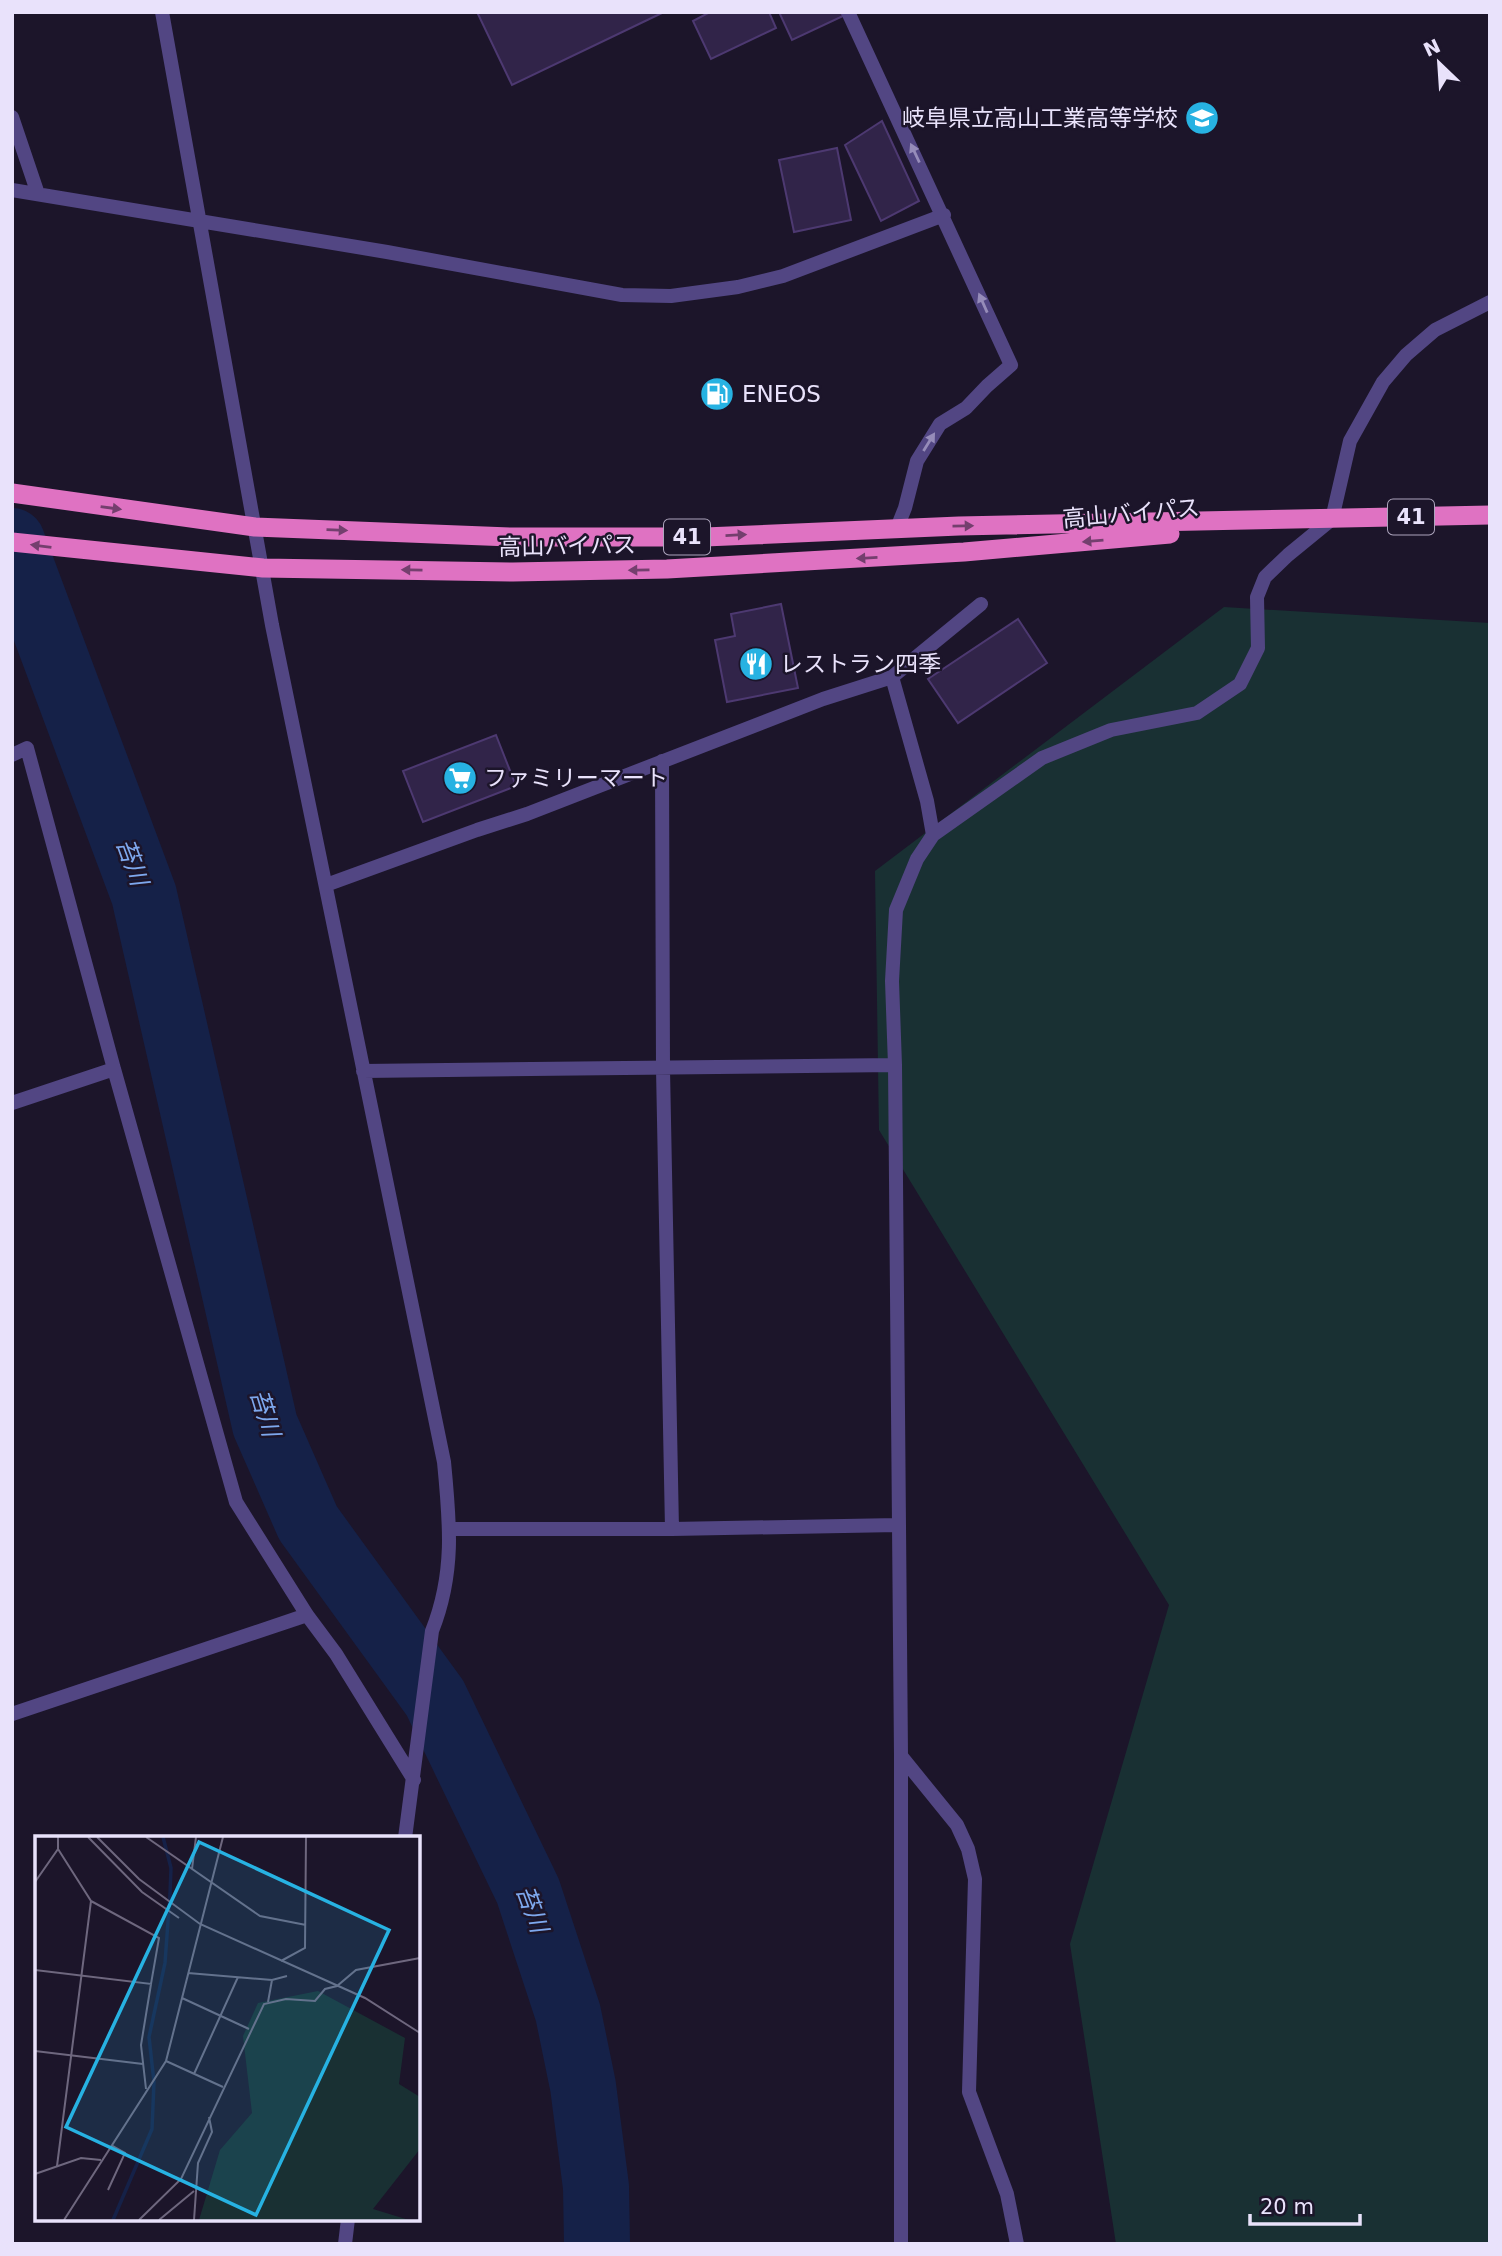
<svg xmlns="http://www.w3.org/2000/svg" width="1502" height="2256" font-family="'DejaVu Sans','Noto Sans JP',sans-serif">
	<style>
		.green { fill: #193033 }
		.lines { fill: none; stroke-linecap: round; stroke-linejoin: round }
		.river { stroke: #152148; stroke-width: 66 }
		.building { fill: #312449; stroke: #4d3971; stroke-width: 2 }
		.minor { stroke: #524683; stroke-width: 14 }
		.tertiary { stroke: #524683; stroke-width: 14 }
		.trunk { stroke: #df72c2; stroke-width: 19 }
		.oneway { fill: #968cb9 }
		.oneway2 { fill: #743f6e }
		.labels { text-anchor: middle; stroke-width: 5; stroke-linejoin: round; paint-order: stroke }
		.shield { fill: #1c152a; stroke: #aca4bc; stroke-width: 2 }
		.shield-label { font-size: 21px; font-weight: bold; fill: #e9e2fb }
		.poi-label { font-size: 23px; fill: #e9e2fb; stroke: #1c152a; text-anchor: start }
		.street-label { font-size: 23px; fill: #e9e2fb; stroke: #1c152a }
		.water-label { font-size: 24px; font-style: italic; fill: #7ea8ee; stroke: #1c152a }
		.inset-river { fill: none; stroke: #152148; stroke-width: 3.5 }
		.inset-road { fill: none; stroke: #6e677e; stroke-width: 2 }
		.view { fill: #27b2e2; fill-opacity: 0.15; stroke: #27b2e2; stroke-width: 3.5 }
		.inset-edge { fill: none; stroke: #e9e2fb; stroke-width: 3.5 }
	</style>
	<rect width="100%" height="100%" fill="#1c152a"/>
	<path class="green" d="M1224,607L1490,623V2244H1116L1070,1944L1169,1605L879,1130L875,871Z"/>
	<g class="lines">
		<path class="river" d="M12,541L144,895L265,1425L308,1523L435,1698L528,1891L568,2013L583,2086L596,2187L597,2244"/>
	</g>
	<path class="building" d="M477,12H664L512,85Z
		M710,12H769L776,28L711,59L693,21Z
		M779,12H841L843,16L792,40Z
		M882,121L919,201L881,221L845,145Z
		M837,148L851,220L794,232L779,160Z
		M781,604L798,688L727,702L715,640L735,636L731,614Z
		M1018,619L1047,663L958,723L928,679Z
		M496,735L516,786L423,822L403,771Z"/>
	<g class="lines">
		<path class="minor" d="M162,12L272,625L444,1462C450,1523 455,1573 432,1631L405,1838
			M848,12L1011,365L987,386L966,408L940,424L917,461L905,508L897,528
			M12,117L38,194
			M12,190L387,252L622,295L671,296L738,287L783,276L944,215
			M892,677L927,801L933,835
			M12,755L27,748L114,1069L12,1103
			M662,761L663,1069L672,1529
			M326,885L477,830L527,814L823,699L892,677L981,604
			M114,1069L236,1502L307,1615L336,1654L414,1780
			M363,1071L895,1065
			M450,1529H672L898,1525
			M12,1714L307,1615
			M901,1756L957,1825L968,1849L975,1879L969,2092L1007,2194L1017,2244
			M345,2244L348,2219
			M901,2244V1756L895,1065L892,981L896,910L917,859L933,835L1042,758L1111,730L1197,713L1240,684L1258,648L1257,597L1265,577L1288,555L1332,519"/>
		<path class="tertiary" d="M1332,519L1350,441L1383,382L1406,355L1435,330L1490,302"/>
		<path class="trunk" d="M12,493L255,527L511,537H705L959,526L1490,515
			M12,542L263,568L513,572L667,569L964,552L1170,534"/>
	</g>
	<defs><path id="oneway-solid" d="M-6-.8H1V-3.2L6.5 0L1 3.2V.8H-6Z" transform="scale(1.75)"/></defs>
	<g class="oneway">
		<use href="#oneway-solid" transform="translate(915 153) rotate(-115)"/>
		<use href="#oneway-solid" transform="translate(983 303) rotate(-114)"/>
		<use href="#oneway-solid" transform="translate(929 442) rotate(-58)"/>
	</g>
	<g class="oneway2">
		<use href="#oneway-solid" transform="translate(111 508) rotate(8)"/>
		<use href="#oneway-solid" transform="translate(963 526) rotate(-1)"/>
		<use href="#oneway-solid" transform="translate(337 530) rotate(2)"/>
		<use href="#oneway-solid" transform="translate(736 535) rotate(-3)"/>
		<use href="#oneway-solid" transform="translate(1093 541) rotate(175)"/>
		<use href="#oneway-solid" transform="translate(41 546) rotate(-173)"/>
		<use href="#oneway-solid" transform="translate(867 558) rotate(177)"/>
		<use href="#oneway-solid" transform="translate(412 570) rotate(-179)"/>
		<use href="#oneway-solid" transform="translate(639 570) rotate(179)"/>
	</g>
	<defs>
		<g id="school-disc" transform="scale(1.75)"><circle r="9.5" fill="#27b2e2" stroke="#1c152a"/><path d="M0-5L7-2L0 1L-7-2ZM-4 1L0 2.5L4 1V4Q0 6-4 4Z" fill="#fff"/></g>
		<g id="fuel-disc" transform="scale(1.75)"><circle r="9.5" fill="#27b2e2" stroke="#1c152a"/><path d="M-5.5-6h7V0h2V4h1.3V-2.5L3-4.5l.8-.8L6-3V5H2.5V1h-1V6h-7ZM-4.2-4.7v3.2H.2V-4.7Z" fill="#fff"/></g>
		<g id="restaurant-disc" transform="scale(1.75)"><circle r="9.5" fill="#27b2e2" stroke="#1c152a"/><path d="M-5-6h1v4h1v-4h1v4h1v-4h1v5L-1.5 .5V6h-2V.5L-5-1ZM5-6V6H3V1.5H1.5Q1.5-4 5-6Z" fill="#fff"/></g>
		<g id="supermarket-disc" transform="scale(1.75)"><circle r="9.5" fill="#27b2e2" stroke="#1c152a"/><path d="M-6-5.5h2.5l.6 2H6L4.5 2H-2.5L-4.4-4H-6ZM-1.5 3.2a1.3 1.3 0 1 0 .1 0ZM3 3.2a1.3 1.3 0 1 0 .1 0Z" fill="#fff"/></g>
	</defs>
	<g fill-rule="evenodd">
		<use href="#school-disc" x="1202" y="118"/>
		<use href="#fuel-disc" x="717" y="394"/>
		<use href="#restaurant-disc" x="756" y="664"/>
		<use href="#supermarket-disc" x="460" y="778"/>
	</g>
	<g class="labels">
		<g class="shield">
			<rect x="1388" y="499.5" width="46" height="35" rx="5"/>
			<rect x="664" y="519.5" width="46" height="35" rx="5"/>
		</g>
		<g class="shield-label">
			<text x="1411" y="524">41</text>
			<text x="687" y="544">41</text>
		</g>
		<g class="poi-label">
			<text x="1178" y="126" text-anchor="end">岐阜県立高山工業高等学校</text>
			<text x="742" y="402">ENEOS</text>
			<text x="780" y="672">レストラン四季</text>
			<text x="484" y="786">ファミリーマート</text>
		</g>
		<g class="street-label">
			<text transform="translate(1131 513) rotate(-5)" y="8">高山バイパス</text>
			<text transform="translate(567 546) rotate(-1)" y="8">高山バイパス</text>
		</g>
		<g class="water-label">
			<text transform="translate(132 862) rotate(70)" y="8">苔川</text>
			<text transform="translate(265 1413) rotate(73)" y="8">苔川</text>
			<text transform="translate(532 1909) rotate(70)" y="8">苔川</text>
		</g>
	</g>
	<g transform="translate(35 1836)">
		<rect width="385" height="385" fill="#1c152a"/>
		<path d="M283,155L370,202L364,248L385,261V313L338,373L374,384H164L185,314L217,277L208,200L223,167Z" fill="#193033"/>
		<path class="inset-river" d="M78,384L117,293L119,246L114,201L130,127L135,58L136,32L128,1"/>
		<path class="inset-road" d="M53,1L107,56L144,82M62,1L104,43L165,88L330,162L385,197M111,1L225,80L271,89M157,33L161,1M0,46L23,13V1M246,125L270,112L271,1M0,134L116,148L124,102L56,65M153,137L237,144L252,140M147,162L214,193M233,166L237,144M0,215L108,228M131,225L188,251M159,238L203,141M111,253L106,209L116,148M22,330L56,65L23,13M0,338L46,322L66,324M73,354L90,317L76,309M29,384L131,225L188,1M104,384L146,343L229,168L251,163L280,165L290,153L302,150L321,134L385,122M124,384L159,355M159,384L163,327L177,296L174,281"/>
		<path class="view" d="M164,6L354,94L221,379L31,291Z"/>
		<rect width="385" height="385" class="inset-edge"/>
	</g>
	<rect width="1502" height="2256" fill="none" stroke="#e9e2fb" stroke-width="28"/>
	<g transform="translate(1439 63) rotate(335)" stroke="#1c152a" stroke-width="5" paint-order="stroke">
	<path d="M0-5L12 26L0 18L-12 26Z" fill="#e9e2fb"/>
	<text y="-10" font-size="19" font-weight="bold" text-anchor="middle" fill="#e9e2fb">N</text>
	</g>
	<path d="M1250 2214v10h110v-10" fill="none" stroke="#e9e2fb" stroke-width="3.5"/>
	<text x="1260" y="2214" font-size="21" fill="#e9e2fb" stroke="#1c152a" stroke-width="5" paint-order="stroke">20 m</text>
</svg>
